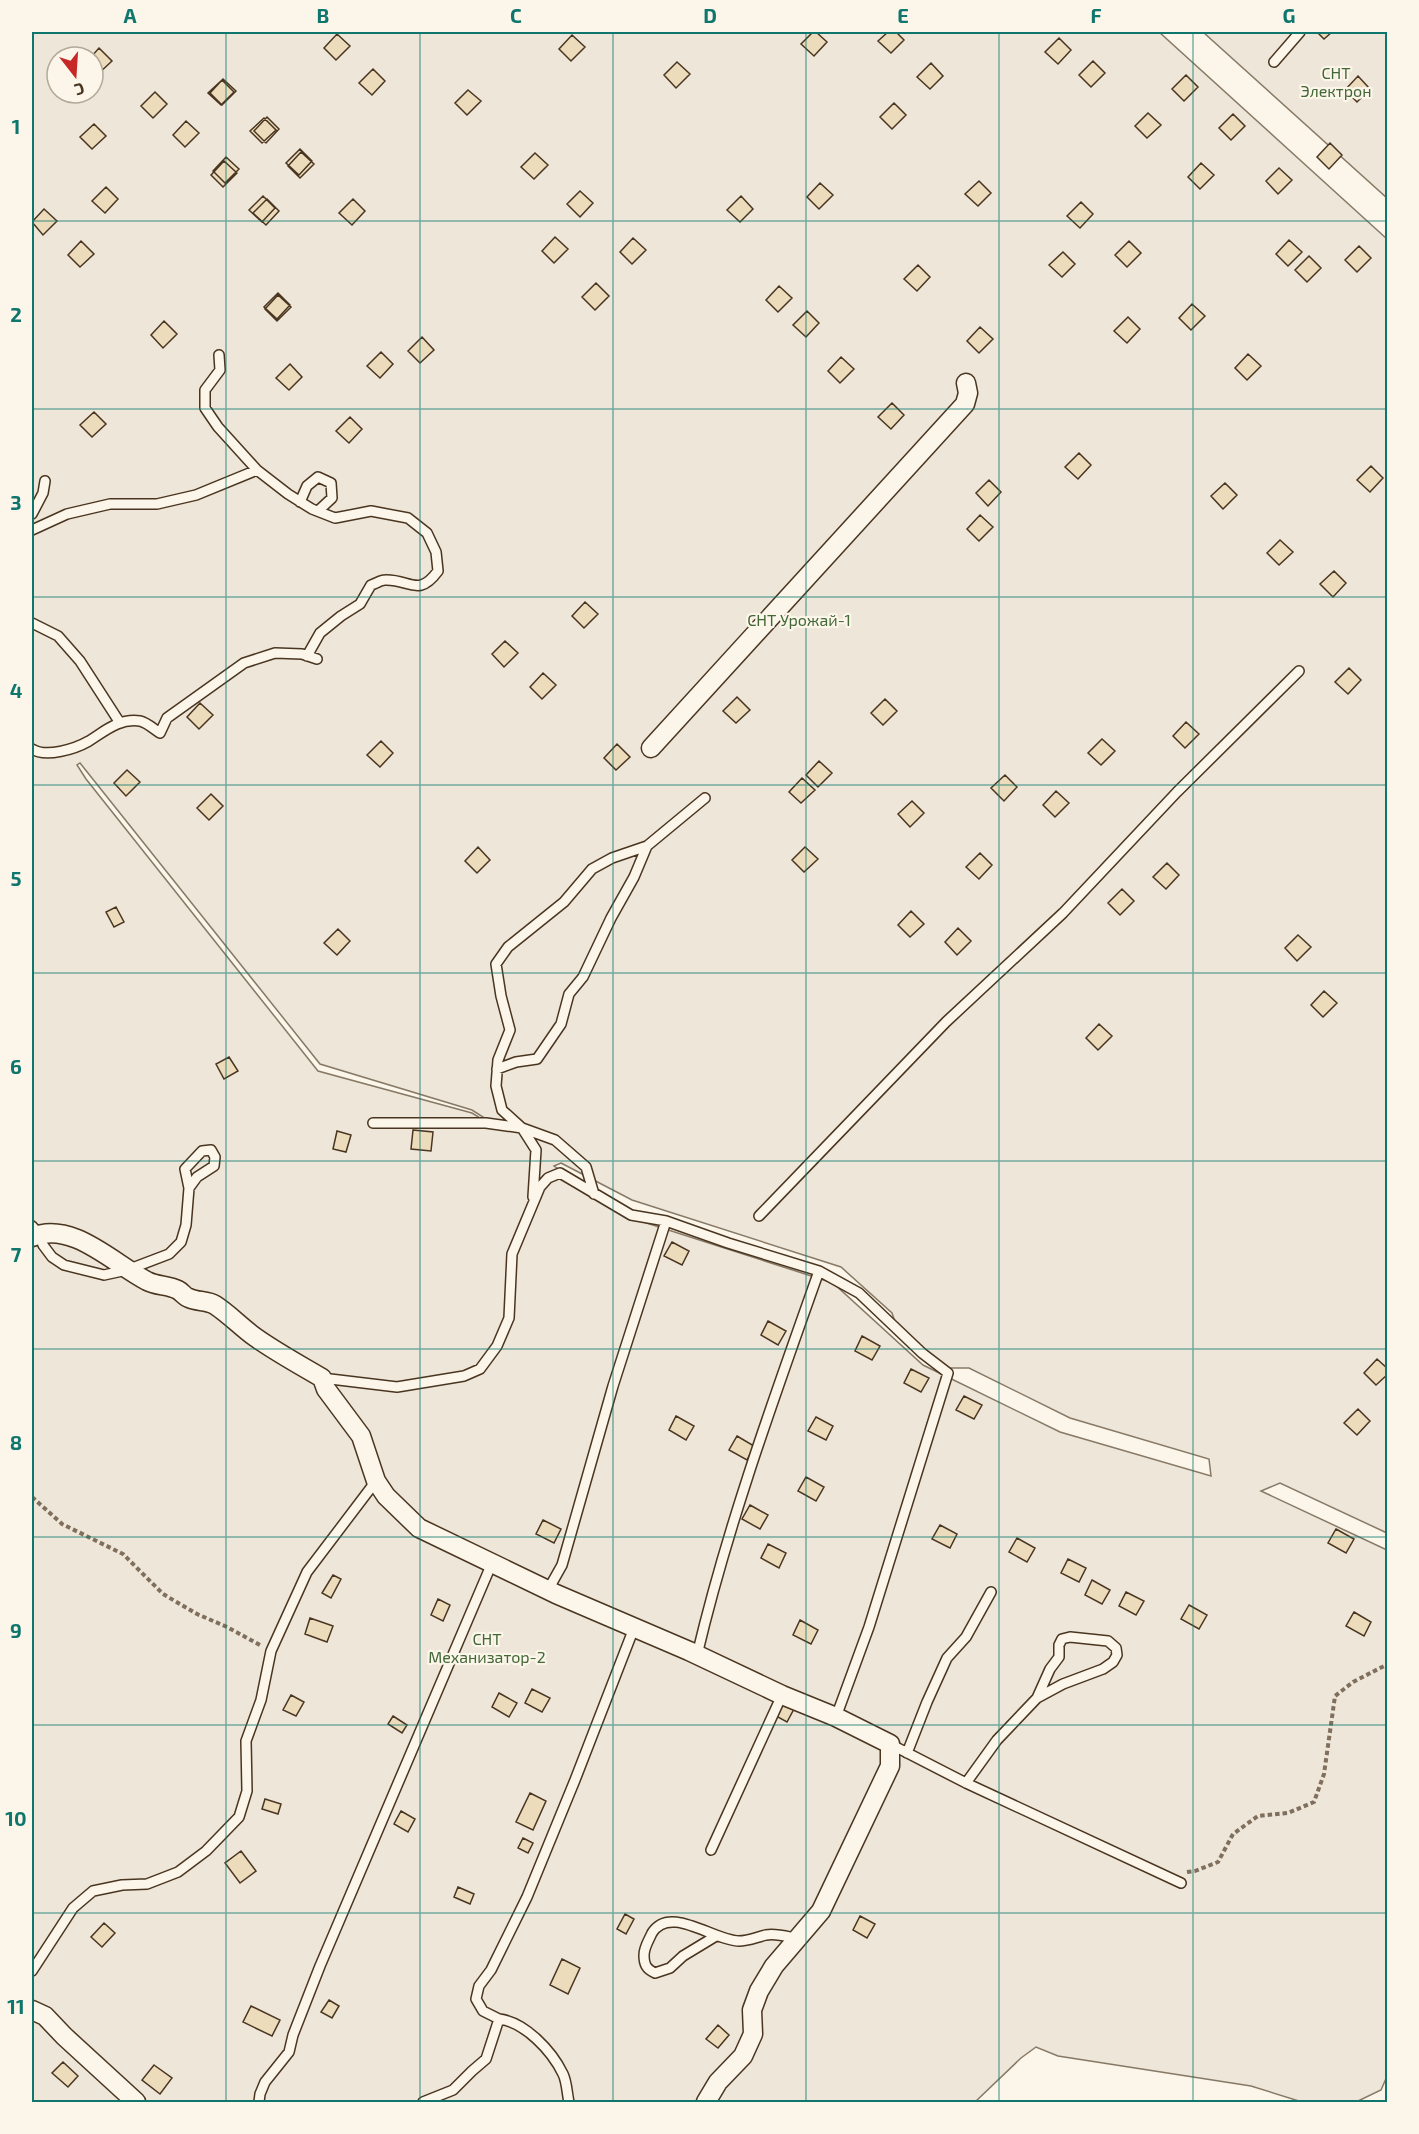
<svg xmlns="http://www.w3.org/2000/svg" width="1419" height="2134" font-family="'Exo 2',sans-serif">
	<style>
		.green { fill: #ede6d9; stroke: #887966; stroke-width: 1.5; fill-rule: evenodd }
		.building { fill: #ecdcbc; stroke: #4a3520; stroke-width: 1.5 }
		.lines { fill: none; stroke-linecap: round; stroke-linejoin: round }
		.lane-casing { stroke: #4a3520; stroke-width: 12 }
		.street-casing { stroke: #4a3520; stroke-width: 21 }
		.path { stroke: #7f6f5c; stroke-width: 4; stroke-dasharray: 4.5 3; stroke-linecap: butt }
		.lane { stroke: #fbf6e9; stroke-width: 9 }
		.street { stroke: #fbf6e9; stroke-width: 18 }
		.grid { fill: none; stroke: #0f766e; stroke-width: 1.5; stroke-opacity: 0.55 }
		.labels { text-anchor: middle; stroke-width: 4.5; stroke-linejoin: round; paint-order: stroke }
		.park-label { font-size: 16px; fill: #436837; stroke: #fbf6e9 }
		.neatline { fill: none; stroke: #0f766e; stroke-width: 2 }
		.grid-label { font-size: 20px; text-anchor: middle; font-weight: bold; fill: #0f766e }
	</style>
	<rect width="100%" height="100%" fill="#fbf6e9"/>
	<path class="green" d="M32,32H1159L1387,239V1533L1280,1483L1261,1491L1387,1550L1388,2074L1381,2090L1356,2102H1302L1251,2086L1058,2056L1036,2047L1021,2058L975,2102H32ZM57,57H93V93H57ZM80,763L320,1064L472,1110L494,1124L496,1128L472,1113L318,1071L86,779L77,765ZM561,1163L632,1200L841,1267L892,1313L895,1322L917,1355L949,1368H969L1070,1418L1209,1459L1211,1476L1060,1432L923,1365L833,1283L628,1217L554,1166Z
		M1203,32H1387V198Z"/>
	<path class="building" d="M813,32H816L827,42L814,56L801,44Z
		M888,32H896L904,40L891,53L878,41Z
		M1317,32H1332L1324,39Z
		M337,34L350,46L336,60L324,48Z
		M572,35L585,47L571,61L559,49Z
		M1059,38L1071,50L1058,64L1045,52Z
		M99,48L112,61L98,74L93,69V57H91Z
		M1093,61L1105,73L1091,87L1079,75Z
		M677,62L690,74L676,88L664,75Z
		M931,63L943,76L930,89L917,77Z
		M373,69L385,81L372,95L359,83Z
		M1186,75L1198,87L1184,101L1172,89Z
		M1358,76L1370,89L1357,102L1345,90Z
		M223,79L236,91L222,105L210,93Z
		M222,80L234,92L221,105L208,93Z
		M468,90L481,101L467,115L455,103Z
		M155,92L167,104L153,118L141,106Z
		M894,103L906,115L892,129L880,117Z
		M1148,113L1161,125L1147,138L1135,126Z
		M1233,114L1245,126L1231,140L1219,128Z
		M267,117L279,129L266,143L254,131Z
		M264,118L276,130L262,143L250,131Z
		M186,121L199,133L185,147L173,135Z
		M94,124L106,136L92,149L80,137Z
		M1330,143L1342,155L1329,169L1317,157Z
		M300,149L312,161L299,175L286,163Z
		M301,152L314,164L300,178L288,166Z
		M535,153L548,165L534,179L521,167Z
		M226,157L239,169L225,183L213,171Z
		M224,161L237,173L223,187L211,175Z
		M1201,163L1214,175L1200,189L1188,177Z
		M1279,168L1292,180L1278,194L1266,181Z
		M979,181L991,193L978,206L965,194Z
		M820,183L833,195L819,209L807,197Z
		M106,187L118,199L105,213L92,201Z
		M580,191L593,203L580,217L567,204Z
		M263,196L275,208L262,222L249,210Z
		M741,196L753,209L740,222L727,210Z
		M267,199L279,211L266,225L253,213Z
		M353,199L365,211L352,225L339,213Z
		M1081,202L1093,214L1080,228L1067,216Z
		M44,209L57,221L43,235L32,222Z
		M555,237L568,249L554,263L542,251Z
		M633,238L646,250L632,264L620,252Z
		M1289,240L1302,252L1288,266L1276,254Z
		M81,241L94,254L80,267L68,255Z
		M1129,241L1141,253L1127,267L1115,255Z
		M1359,246L1371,258L1357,272L1345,260Z
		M1063,252L1075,264L1062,277L1049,265Z
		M1309,256L1321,268L1307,282L1295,270Z
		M918,265L930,277L917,291L904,279Z
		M596,283L609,296L595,310L582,297Z
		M779,286L792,298L778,312L766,300Z
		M278,293L290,305L277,319L264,307Z
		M278,295L291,307L277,321L265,309Z
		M1192,304L1205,316L1191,330L1179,318Z
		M807,311L819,323L806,337L793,325Z
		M1128,317L1140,329L1127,343L1114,331Z
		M164,321L177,334L163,348L151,335Z
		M980,327L993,339L979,353L967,341Z
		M422,337L434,350L420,363L408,351Z
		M381,352L393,364L380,378L367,366Z
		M1248,354L1261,366L1247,380L1235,368Z
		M841,357L854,369L840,383L828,371Z
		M290,364L302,377L289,390L276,378Z
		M892,403L904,415L891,429L878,417Z
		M94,412L106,424L92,437L80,425Z
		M350,417L362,429L349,443L336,431Z
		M1079,453L1091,465L1078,479L1065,467Z
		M1371,466L1383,478L1370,492L1357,480Z
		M989,480L1001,492L988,506L976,493Z
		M1225,483L1237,495L1223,509L1211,496Z
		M980,515L993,527L979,541L967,529Z
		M1280,540L1293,552L1279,565L1267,553Z
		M1334,571L1346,583L1333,597L1320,584Z
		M585,602L598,614L584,628L572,616Z
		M505,641L518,653L504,667L492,654Z
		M1349,668L1361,680L1348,694L1335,682Z
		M543,673L556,685L542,699L530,687Z
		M737,697L750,710L736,723L723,711Z
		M885,699L897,711L883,725L871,713Z
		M200,703L213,715L199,729L187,717Z
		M1186,722L1199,734L1185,748L1173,736Z
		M1102,739L1115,751L1101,765L1088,753Z
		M381,741L393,753L380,767L367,755Z
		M617,744L630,757L616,770L604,758Z
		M819,761L832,773L818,787L806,775Z
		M127,770L140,782L126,796L114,783Z
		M1005,775L1017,787L1004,801L991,788Z
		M802,778L815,790L801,803L789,792Z
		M1056,791L1069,803L1055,817L1043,805Z
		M211,794L223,806L209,820L197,808Z
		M912,801L924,813L910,827L898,814Z
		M478,847L490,860L477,873L465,861Z
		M805,847L818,859L804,872L792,860Z
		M980,853L992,865L979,879L966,867Z
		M1167,863L1179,875L1166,889L1153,877Z
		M1122,889L1134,901L1120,915L1108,903Z
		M116,907L124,922L114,927L106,912Z
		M911,911L924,924L910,937L898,925Z
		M958,928L971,941L957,955L945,942Z
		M338,929L350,941L337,955L324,943Z
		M1298,935L1311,947L1297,961L1285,948Z
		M1324,991L1337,1003L1323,1017L1311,1005Z
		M1099,1024L1112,1036L1098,1050L1086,1038Z
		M229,1057L238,1071L224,1079L216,1064Z
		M413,1130L433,1132L431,1151L411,1149Z
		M337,1131L351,1135L346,1152L333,1149Z
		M672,1242L689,1251L682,1265L664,1256Z
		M768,1321L786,1331L778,1345L761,1335Z
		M862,1336L880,1346L872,1360L855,1351Z
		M1377,1359L1388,1369V1374L1376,1385L1364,1373Z
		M911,1369L929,1378L921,1392L904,1383Z
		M964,1396L982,1405L974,1419L956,1410Z
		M1358,1409L1370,1421L1357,1435L1344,1423Z
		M676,1416L694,1426L686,1440L669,1430Z
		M816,1417L833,1426L826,1440L808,1431Z
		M737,1436L754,1446L747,1460L729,1450Z
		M806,1477L824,1487L816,1501L798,1491Z
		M750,1505L768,1515L760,1529L742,1519Z
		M543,1520L561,1529L554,1543L536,1534Z
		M940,1525L957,1534L950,1548L932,1539Z
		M1336,1529L1354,1539L1346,1553L1328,1543Z
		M1017,1538L1035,1548L1027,1562L1009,1552Z
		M768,1544L786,1553L779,1568L761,1558Z
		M1068,1559L1086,1568L1079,1582L1061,1573Z
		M333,1575L341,1579L331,1598L322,1593Z
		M1092,1580L1110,1590L1102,1604L1085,1595Z
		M1126,1592L1144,1601L1136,1615L1119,1606Z
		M438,1599L450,1605L443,1621L431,1615Z
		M1189,1605L1207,1615L1199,1629L1181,1619Z
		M1354,1612L1371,1622L1364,1636L1346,1626Z
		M310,1618L333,1626L327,1642L305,1634Z
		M800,1620L818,1630L811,1644L793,1635Z
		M532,1689L550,1698L542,1712L525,1703Z
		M499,1693L517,1703L509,1717L492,1707Z
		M291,1695L304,1702L296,1716L283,1710Z
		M783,1701L795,1707L787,1722L776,1716Z
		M393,1716L407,1725L402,1733L388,1724Z
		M530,1793L546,1801L533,1830L516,1822Z
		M265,1799L281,1804L278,1814L262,1809Z
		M401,1811L415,1819L408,1832L394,1824Z
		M523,1838L533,1843L528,1853L518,1848Z
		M241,1851L256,1871L240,1883L225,1863Z
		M458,1887L474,1894L470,1904L454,1897Z
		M625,1914L634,1919L626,1934L617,1929Z
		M860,1916L875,1924L867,1938L853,1930Z
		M104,1923L115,1933L102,1947L91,1937Z
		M562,1959L580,1968L568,1994L550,1985Z
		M329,2000L339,2006L332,2018L321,2012Z
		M251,2006L280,2020L272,2036L243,2022Z
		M718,2025L729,2035L718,2048L706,2039Z
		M63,2062L78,2076L68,2087L52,2073Z
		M154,2065L172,2078L160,2094L142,2080Z"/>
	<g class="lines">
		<g class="lane-casing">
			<path id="lane" d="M1274,62L1300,32
				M219,355L220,370L205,390V408L218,427L257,470L288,494L312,509L335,518L371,511L408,518L427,533L436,552L438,571C418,598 410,579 385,580C381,580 375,584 371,585L360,604L341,616L320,633L307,656
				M300,502L307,486L318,477L331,483L332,498L318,511
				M32,514L43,493L45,481
				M32,530L67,514L110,504H157L196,495L257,470
				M32,623L58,636L80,661L120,723
				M32,749C46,758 75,749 89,741C105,731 119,718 140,721C146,722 154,729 160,733L167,718L244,663L275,653L302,654L317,659
				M497,1069L516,1062L537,1059L561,1024L569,994L583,977L611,918L634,877L647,846
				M373,1123H486L522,1128L536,1150L533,1197
				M594,1194L586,1167L555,1140L522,1128L502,1110L496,1086L498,1060L510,1030L501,996L496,964L508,947L564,902L592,869L612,858L647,846L705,798
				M759,1216L946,1022L1063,913L1177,792L1299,671
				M32,1226L39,1234L43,1245L52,1257L64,1265L104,1275L127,1270L169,1254L181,1242L186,1225L189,1188L197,1177L214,1166L215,1157L211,1150L202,1151L185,1169L189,1188
				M322,1378L397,1387L464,1376L480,1369L497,1346L509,1318L512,1254L540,1187L548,1178L560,1173L631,1215L666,1221L728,1243L819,1271L859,1293L922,1353L948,1373L869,1627L836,1717
				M548,1590L562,1565L613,1386L666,1221
				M697,1655C728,1524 774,1398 819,1271
				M890,1744L966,1783L1181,1883
				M907,1753L927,1702L947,1658L966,1637L991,1592
				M966,1783L997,1740L1037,1698L1063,1684L1103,1669L1113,1662L1117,1655L1116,1648L1108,1641L1070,1637L1062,1639L1059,1645V1657L1050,1669L1037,1698
				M711,1850L782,1695
				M716,1936L683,1956L670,1968L655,1973C646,1969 644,1964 644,1955C644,1947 649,1940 652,1933C670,1904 714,1941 739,1941C748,1941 757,1937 766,1935C777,1933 788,1937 799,1939
				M32,1971L73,1908L93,1891L122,1885L147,1884L178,1872L206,1851L239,1817L247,1791L246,1741L261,1700L271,1651L307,1572L376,1481
				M499,2019C525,2022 552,2051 563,2074C567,2082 567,2094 569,2102
				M259,2102L260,2094L265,2082L289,2052L293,2035L320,1966L492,1563
				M423,2102L453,2090L472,2071L486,2059L499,2019L483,2011L476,1999L479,1986L491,1970L527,1897L575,1780L634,1628"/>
		</g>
		<g class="street-casing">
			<path id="street" d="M651,748L965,404L968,393L966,383
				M32,1237C72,1220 114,1264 147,1281C156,1286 169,1285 178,1290C182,1292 185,1297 189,1298C197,1302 207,1300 215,1305C229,1314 241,1327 255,1337C276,1352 300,1365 322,1378L326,1389L361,1436L376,1481L386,1496L419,1528L556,1594L689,1651L782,1695L836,1717L890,1744V1766L821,1911L774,1966L759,1991L752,2010L753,2034L743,2056L718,2082L706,2102
				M32,2010L45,2016L64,2036L136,2102"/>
		</g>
		<path class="path" d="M32,1497L62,1524L123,1554L163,1594L197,1614L227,1627L260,1645
			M1187,1872L1195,1871L1218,1862L1233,1834L1258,1816L1288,1813L1314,1802L1324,1774L1335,1696L1353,1682L1386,1665"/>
		<use href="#lane" class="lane"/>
		<use href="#street" class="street"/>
	</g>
	<path class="grid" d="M226,32V2102M420,32V2102M613,32V2102M806,32V2102M999,32V2102M1193,32V2102M32,221H1388M32,409H1388M32,597H1388M32,785H1388M32,973H1388M32,1161H1388M32,1349H1388M32,1537H1388M32,1725H1388M32,1913H1388"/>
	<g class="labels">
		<g class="park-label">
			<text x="1336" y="79">СНТ<tspan x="1336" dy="18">Электрон</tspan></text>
			<text x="799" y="626">СНТ Урожай-1</text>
			<text x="487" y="1645">СНТ<tspan x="487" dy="18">Механизатор-2</tspan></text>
		</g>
	</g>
	<rect width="1419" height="2134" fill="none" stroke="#fbf6e9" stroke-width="66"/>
	<g transform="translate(75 75) rotate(163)"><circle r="28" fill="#fbf6e9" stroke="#b4a999" stroke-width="1.5"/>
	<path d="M0-4.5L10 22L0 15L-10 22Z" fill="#c62828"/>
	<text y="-9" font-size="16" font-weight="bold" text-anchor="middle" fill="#4a3520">С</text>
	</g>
	<rect x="33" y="33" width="1353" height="2068" class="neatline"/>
	<g class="grid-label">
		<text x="130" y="23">A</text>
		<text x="323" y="23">B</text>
		<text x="516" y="23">C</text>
		<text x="710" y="23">D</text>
		<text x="903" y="23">E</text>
		<text x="1096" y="23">F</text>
		<text x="1289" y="23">G</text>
		<text x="16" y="134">1</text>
		<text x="16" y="322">2</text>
		<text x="16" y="510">3</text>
		<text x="16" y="698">4</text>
		<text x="16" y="886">5</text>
		<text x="16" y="1074">6</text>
		<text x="16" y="1262">7</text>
		<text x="16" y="1450">8</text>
		<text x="16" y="1638">9</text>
		<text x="16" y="1826">10</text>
		<text x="16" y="2014">11</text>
	</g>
</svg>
